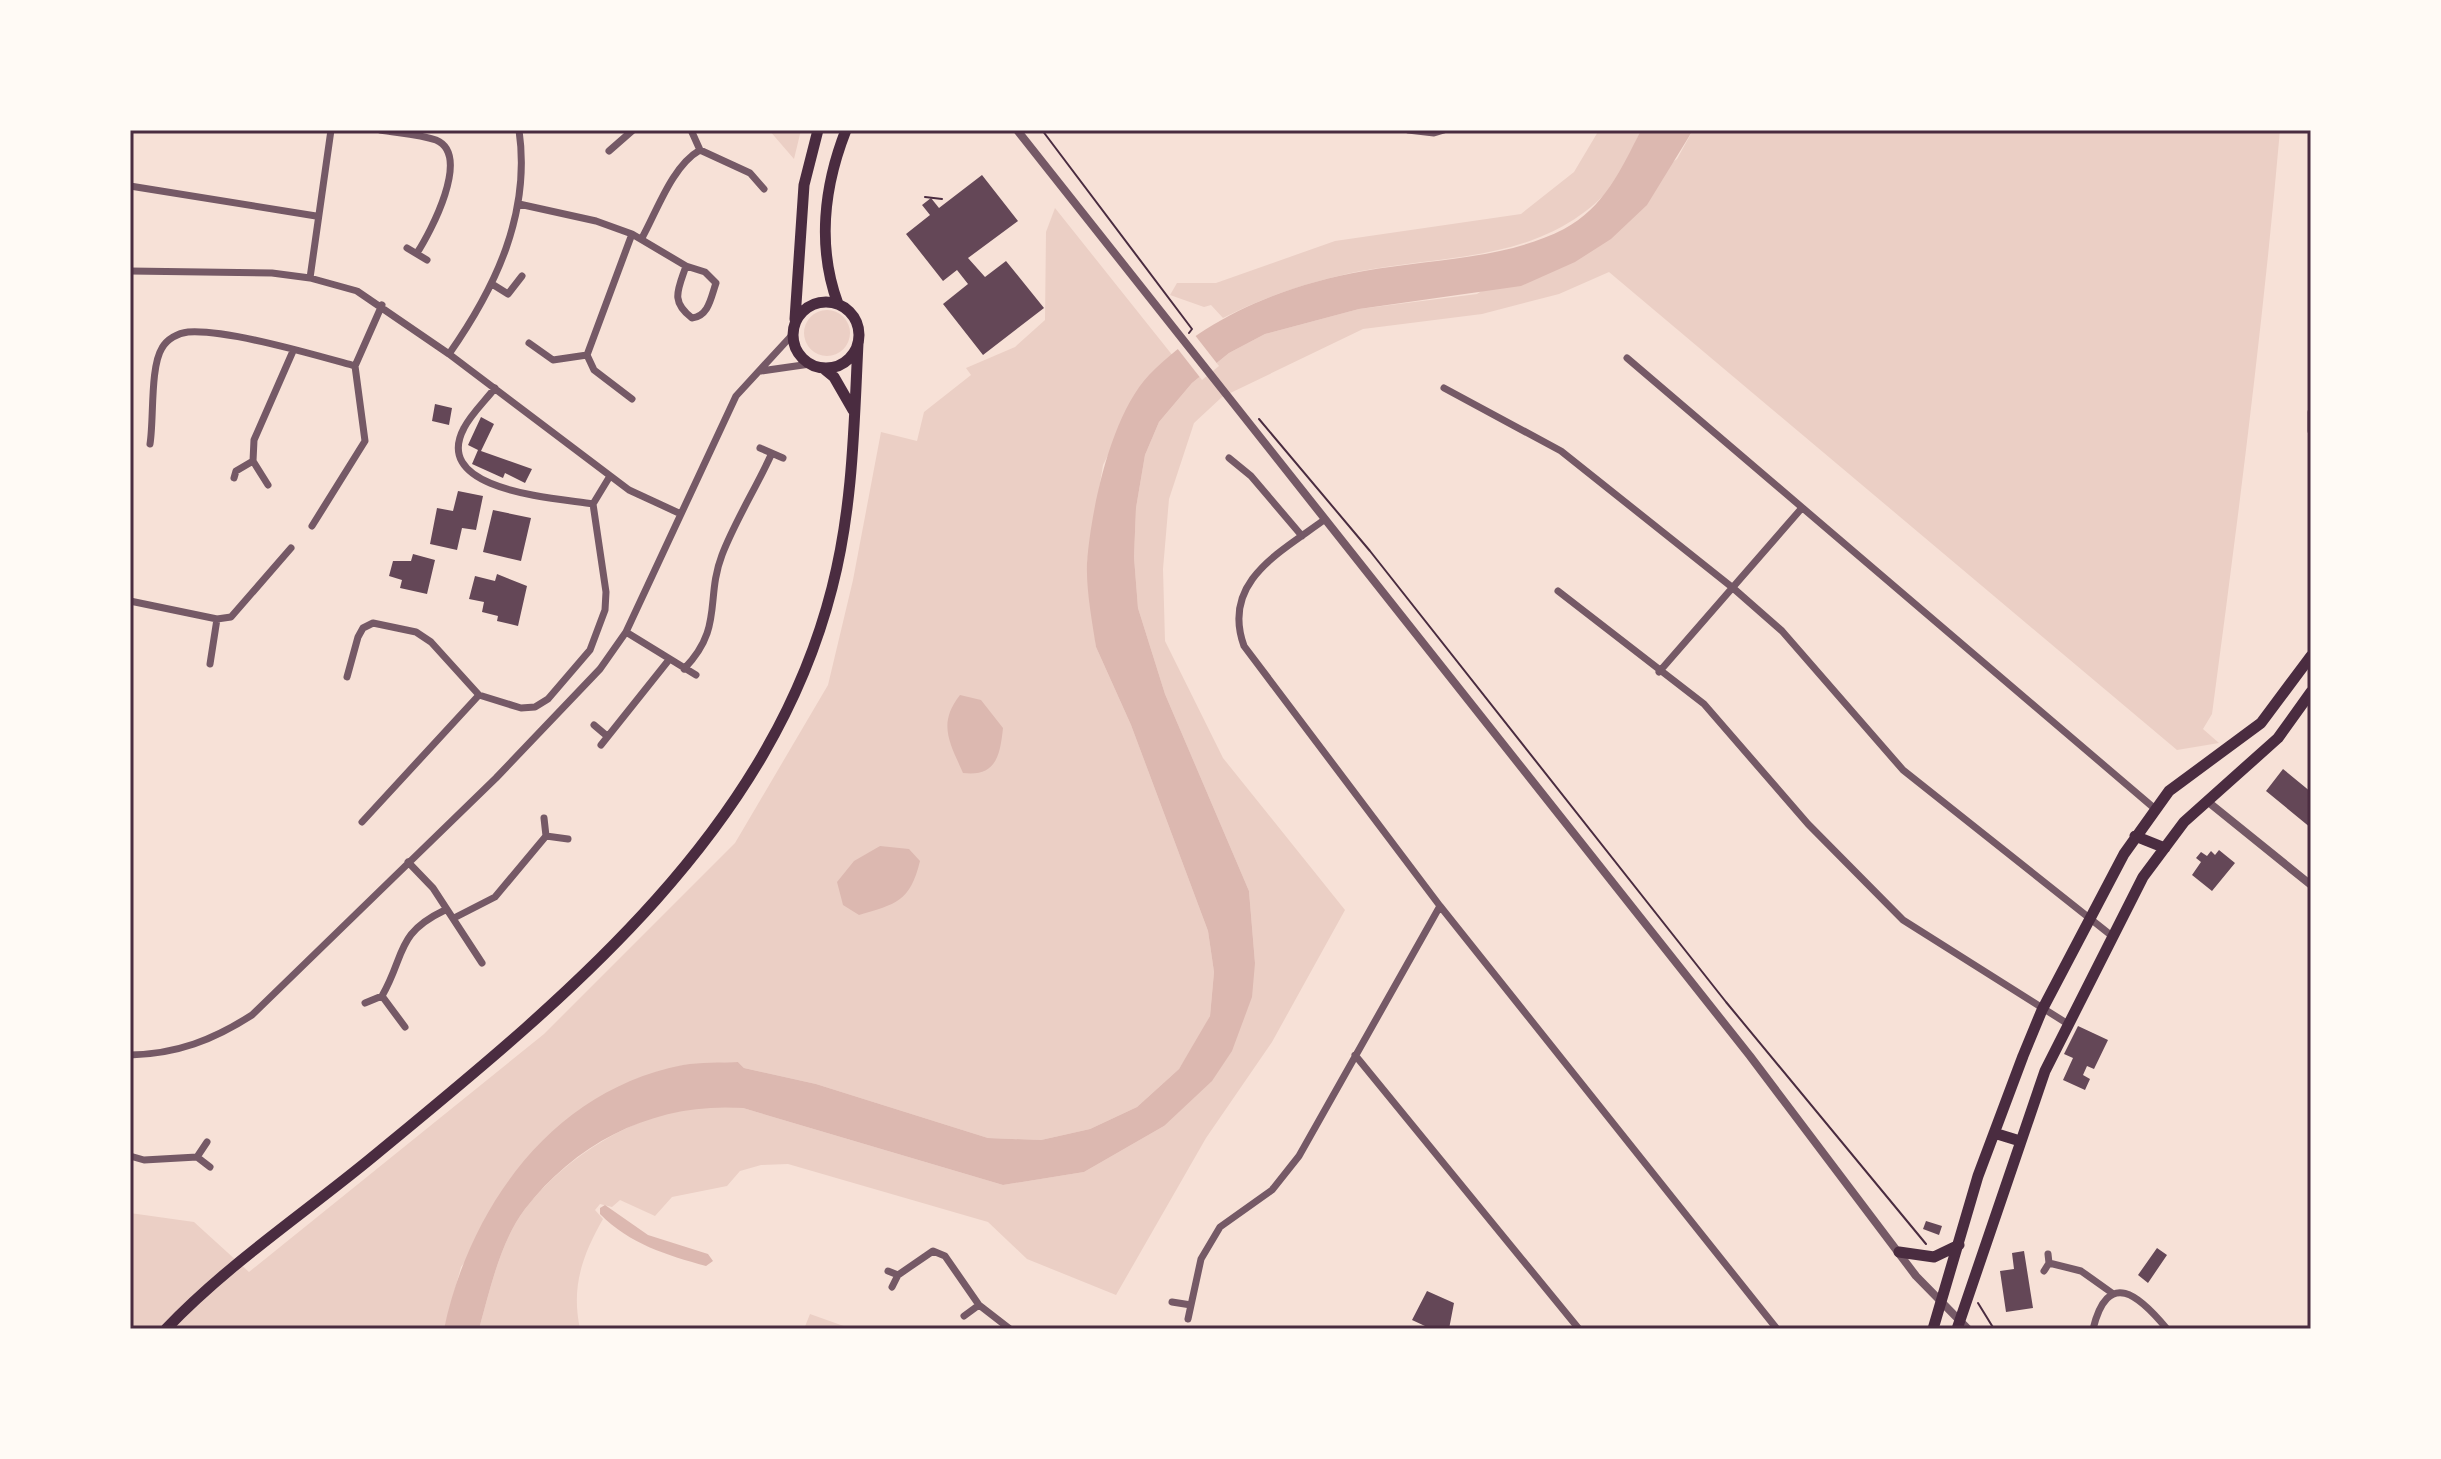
<svg xmlns="http://www.w3.org/2000/svg" width="2441" height="1459" font-family="'DM Sans',sans-serif">
	<style>
		.green { fill: #ebcfc5 }
		.water { fill: #dcb8b0 }
		.pier { fill: #f7e1d7 }
		.building { fill: #644757 }
		.lines { fill: none; stroke-linecap: round; stroke-linejoin: round }
		.path { stroke: #4a2c40; stroke-width: 2 }
		.minor { stroke: #755966; stroke-width: 7 }
		.tertiary { stroke: #755966; stroke-width: 8 }
		.primary { stroke: #4a2c40; stroke-width: 11 }
		.trunk { stroke: #4a2c40; stroke-width: 11 }
		.neatline { fill: none; stroke: #4a2c40; stroke-width: 3 }
	</style>
	<rect width="100%" height="100%" fill="#f7e1d7"/>
	<path class="green" d="M769,130H801L794,159Z
		M1599,130H1641C1632,148 1624,175 1610,189C1542,262 1451,254 1361,271C1315,280 1265,296 1223,318L1211,305L1204,307L1170,295L1177,283H1216L1335,241L1521,214L1574,172Z
		M1693,130H2280C2263,325 2238,519 2212,714L2203,729L2219,743L2177,750L1609,272L1559,294L1482,314L1363,329L1222,397L1194,423L1169,499L1163,569L1165,641L1223,758L1345,910L1272,1042L1206,1138L1116,1295L1027,1259L988,1222L788,1164L761,1165L740,1171L727,1186L672,1197L655,1216L620,1200L612,1207L600,1204L595,1210L603,1219C582,1256 571,1287 580,1329H479C490,1290 500,1242 525,1209C566,1156 634,1114 701,1106C714,1104 729,1107 743,1108L1003,1185L1084,1172L1164,1126L1255,963L1249,891L1165,694L1138,608L1134,557L1136,508L1145,455L1159,422L1192,383L1229,353L1265,334L1359,309L1477,294L1677,159Z
		M1055,208L1173,356L1148,377L1103,465L1087,563L1096,647L1131,725L1208,931L1214,972L1210,1016L1199,1038L1179,1069L1137,1107L1090,1129L1041,1140L988,1138L816,1084L744,1068L738,1062L684,1065L639,1078L579,1110L461,1267L444,1329H130V1213L194,1222L249,1272L544,1034L735,843L828,685L853,580L881,432L917,441L924,412L971,375L966,368L1015,347L1045,320L1046,232Z
		M804 333a23 23 0 1 1 46 0a23 23 0 1 1-46 0Z
		M810,1314L852,1329H804Z"/>
	<path class="water" d="M1641,130H1693L1647,205L1611,239L1575,262L1521,286L1359,309L1265,334L1229,353L1192,383L1159,422L1145,455L1136,508L1134,557L1138,608L1165,694L1249,891L1255,963L1252,997L1232,1051L1212,1081L1164,1126L1084,1172L1003,1185L743,1108C657,1102 578,1140 525,1209C500,1242 490,1290 479,1329H444C470,1206 553,1090 683,1065C701,1062 720,1063 738,1062L744,1068L816,1084L988,1138L1041,1140L1090,1129L1137,1107L1179,1069L1210,1016L1214,972L1208,931L1131,725L1096,647C1092,620 1086,590 1087,563C1091,509 1111,415 1149,375C1206,317 1284,285 1364,271C1430,259 1503,260 1564,229C1604,208 1622,168 1641,130Z
		M960,695L981,700L1003,728C1000,756 996,777 963,773C950,743 937,724 960,695Z
		M880,846L909,849L920,861C910,902 896,904 859,915L843,905L837,882L854,861Z
		M605,1205L648,1235L708,1254L713,1261L706,1266C666,1255 630,1244 600,1214V1208Z"/>
	<path class="pier" d="M1194,334L1219,366L1202,380L1177,348Z"/>
	<path class="building" d="M982,175L1018,221L968,258L985,277L1006,261L1044,308L983,355L943,304L968,284L957,270L943,281L906,234L930,215L922,205L931,198L939,208Z
		M435,404L452,408L449,425L432,421Z
		M481,417L494,424L481,451L532,469L525,483L505,473L503,478L472,464L478,450L468,445Z
		M458,491L483,496L476,530L462,528L457,550L430,544L437,508L453,511Z
		M493,510L531,518L521,561L483,552Z
		M413,554L435,560L427,594L400,588L402,580L389,576L393,561H411Z
		M497,574L527,586L518,626L497,621L498,616L482,612L484,602L469,599L475,576L495,581Z
		M2283,769L2311,792V828L2266,791Z
		M2219,850L2235,863L2212,891L2192,875L2201,862L2196,858L2201,852L2207,856L2211,851L2215,855Z
		M2078,1026L2108,1040L2094,1069L2087,1066L2083,1075L2090,1079L2085,1090L2063,1080L2073,1058L2064,1054Z
		M1926,1221L1942,1226L1939,1235L1923,1229Z
		M2157,1248L2167,1255L2148,1283L2138,1275Z
		M2024,1251L2033,1308L2006,1312L2000,1271L2014,1269L2012,1253Z
		M1427,1291L1454,1303L1449,1329H1424L1425,1326L1412,1320Z"/>
	<g class="lines">
		<path class="path" d="M1042,130L1192,329L1189,333
			M925,197L942,199
			M1259,419L1370,551L1726,1002L1926,1244
			M1978,1303L1994,1329"/>
		<path class="minor" d="M380,130C397,133 419,134 436,140C472,155 430,233 417,253
			M691,130L700,150L750,173L764,189
			M1408,130L1434,133L1444,130
			M609,151L633,130
			M130,186L316,216
			M519,204L596,221L632,234L686,266L705,272L716,283C711,297 709,316 692,318C670,301 678,290 686,266
			M642,238C657,211 672,166 700,150
			M407,248L427,260
			M130,271L272,273L310,278L357,291L449,354L629,490L681,514
			M310,278L331,130
			M492,284L508,294L522,276
			M529,343L553,360L587,355
			M449,354C496,287 531,213 519,130
			M1627,358L2154,808
			M761,371L810,364
			M495,388C485,401 471,414 464,428C430,492 558,498 593,504
			M1444,388L1561,451L1733,588L1782,631L1903,770L2112,936
			M632,399L594,370L587,355L632,234
			M2311,412V431
			M150,444C154,420 150,367 162,348C167,339 178,333 188,332C227,329 315,355 355,366
			M760,448L783,458
			M1229,458L1251,476L1302,536
			M234,478L236,471L253,461
			M268,485L253,461L254,440L293,351
			M1324,520C1279,553 1221,582 1244,646L1440,906L1777,1329
			M312,526L365,441L355,366L382,305
			M1558,591L1704,704L1808,824L1903,920L2068,1024
			M130,601L217,619L231,617L291,548
			M626,632L696,675
			M210,664L217,619
			M684,669C724,628 705,599 722,555C735,521 756,488 771,455
			M1659,672L1801,509
			M347,677L358,637L363,628L373,623L416,632L431,642L479,695L521,708L535,707L548,699L590,650L605,610L606,592L593,504L610,476
			M594,725L607,736
			M601,745L668,661
			M544,818L546,836L568,839
			M362,822L479,695
			M408,862L433,888L482,963
			M454,918L495,897L546,836
			M365,1003L382,996
			M405,1027L382,996C406,954 395,934 445,910
			M130,1055C177,1054 213,1040 252,1015L496,778L600,669L626,632L736,396L793,334
			M1355,1055L1579,1329
			M207,1142L197,1157L210,1167
			M130,1156L144,1160L197,1157
			M2049,1263L2081,1271L2112,1293
			M888,1271L898,1275L892,1287
			M2044,1271L2049,1263L2048,1254
			M898,1275L933,1251L945,1256L979,1305L1010,1329
			M1172,1302L1191,1305
			M964,1316L979,1305
			M1188,1319L1201,1259L1220,1227L1272,1190L1299,1156L1440,906
			M2093,1329C2108,1268 2139,1295 2167,1329"/>
		<path class="tertiary" d="M1017,130L1750,1056L1916,1276L1968,1329
			M2207,801L2311,885"/>
		<path class="primary" d="M2135,836L2165,848
			M1994,1133L2020,1141
			M1899,1252L1934,1257L1959,1245
			M1933,1329L1978,1176L2023,1056L2042,1010L2124,854L2169,791L2261,723L2311,656
			M1957,1329L2045,1071L2143,877L2184,822L2278,738L2311,692"/>
		<path class="trunk" d="M793 335a33 33 0 1 1 66 0a33 33 0 1 1-66 0Z
			M838,304C817,247 824,186 846,130
			M795,319L804,185L818,130
			M823,368L834,377L853,410
			M166,1329C229,1263 305,1213 375,1155C563,1000 769,835 832,588C853,507 854,425 858,343"/>
	</g>
	<rect width="2441" height="1459" fill="none" stroke="#fffaf5" stroke-width="264"/>
	<rect x="132" y="132" width="2177" height="1195" class="neatline"/>
</svg>
